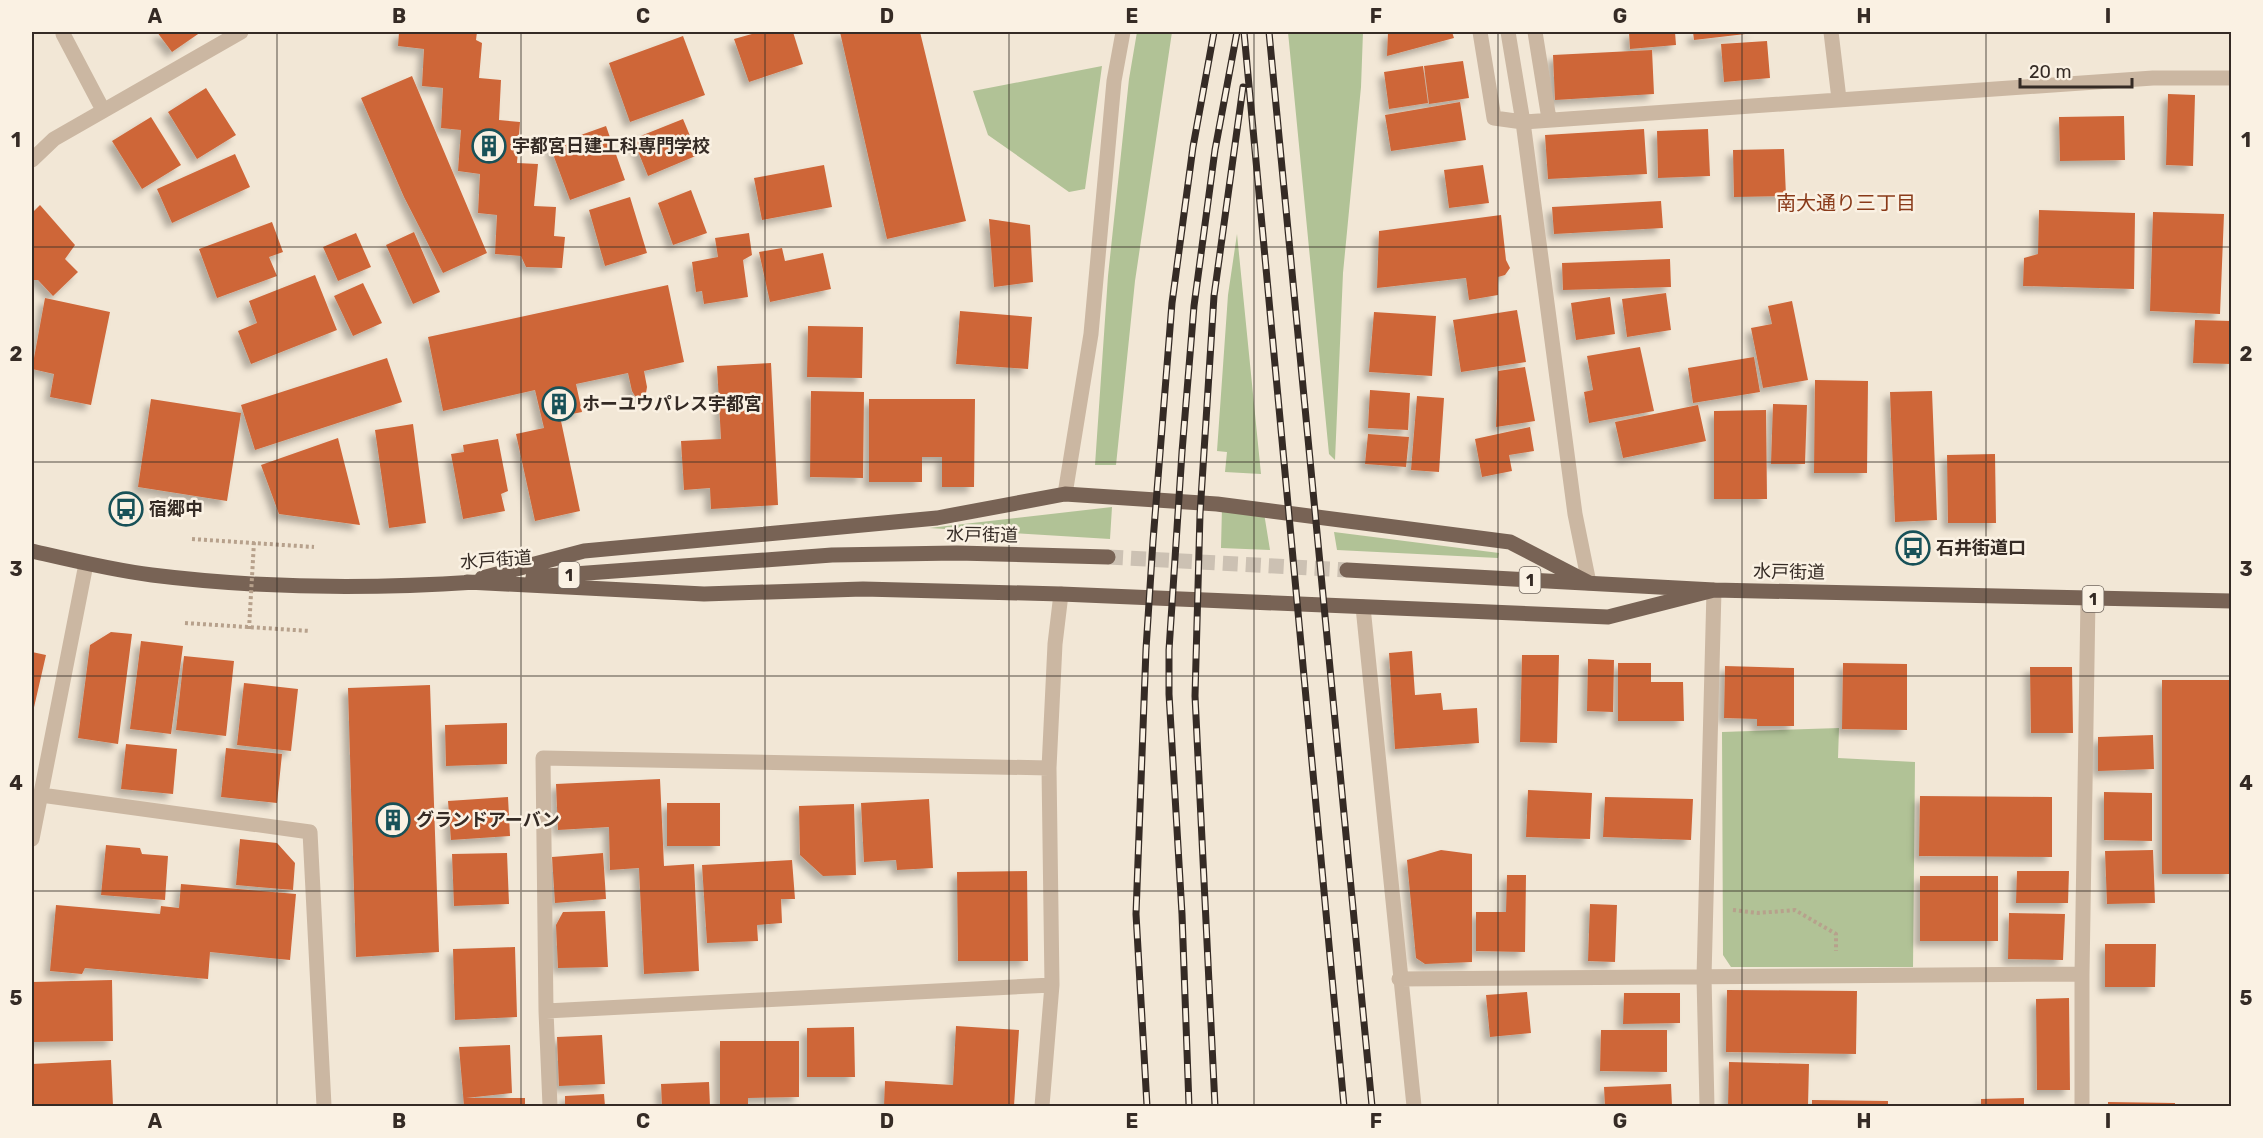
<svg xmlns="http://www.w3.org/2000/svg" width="2263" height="1138" font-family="Rubik,'Noto Sans JP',sans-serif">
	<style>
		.green { fill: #b1c296 }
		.building { fill: #ce6639; filter: url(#shadow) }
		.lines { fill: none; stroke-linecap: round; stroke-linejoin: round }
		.primary-tunnel { stroke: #ccc1b3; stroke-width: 15; stroke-dasharray: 15 8; stroke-linecap: butt }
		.path { stroke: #b7a18c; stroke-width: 4; stroke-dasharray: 3 3; stroke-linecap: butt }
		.minor { stroke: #cbb7a2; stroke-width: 15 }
		.primary { stroke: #786355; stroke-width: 15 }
		.rail-casing { stroke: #352b25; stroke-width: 7 }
		.rail { stroke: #faf1e3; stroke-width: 4.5; stroke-dasharray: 14; stroke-linecap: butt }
		.path-bridge { stroke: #b7a18c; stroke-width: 4; stroke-dasharray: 3 3; stroke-linecap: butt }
		.grid { fill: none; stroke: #352b25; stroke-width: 1.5; stroke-opacity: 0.55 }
		.labels { text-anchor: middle; stroke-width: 5; stroke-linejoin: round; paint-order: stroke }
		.shield { fill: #faf1e3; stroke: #70665e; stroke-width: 1.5 }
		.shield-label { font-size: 16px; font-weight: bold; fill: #352b25 }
		.poi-label { font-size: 18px; font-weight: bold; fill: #352b25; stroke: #faf1e3; text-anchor: start }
		.street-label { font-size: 18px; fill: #352b25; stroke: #faf1e3 }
		.neighbourhood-label { font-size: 20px; fill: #893a19; stroke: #faf1e3 }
		.neatline { fill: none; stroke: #352b25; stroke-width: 2 }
		.grid-label { font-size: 20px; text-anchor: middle; font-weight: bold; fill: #352b25 }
	</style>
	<defs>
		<filter id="shadow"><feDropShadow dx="-5.5" dy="5.5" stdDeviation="3" flood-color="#0004"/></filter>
	</defs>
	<rect width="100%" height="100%" fill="#f2e7d6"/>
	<path class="green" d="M1137,32H1172L1135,281L1116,465H1095L1108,276L1129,79Z
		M1288,32H1363L1361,87L1343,273L1335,460L1329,454Z
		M1102,66L1085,189L1069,192L988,135L973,91Z
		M1237,234L1261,474L1225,472L1227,452L1217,451L1228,295Z
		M1112,507L1110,539L929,528Z
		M1222,507L1264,513L1270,550L1221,548Z
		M1334,532L1499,553L1498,558L1337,550Z
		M1839,728L1838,758L1915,762L1913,967H1731L1723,955L1722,732Z"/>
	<path class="building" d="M157,32H201L172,52Z
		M399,32H477L476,40L482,43L479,78L501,80L499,120L520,122L517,163L538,164L534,206L556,207L554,236L565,237L562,268L526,267L521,256L495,254L497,215L478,213L480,174L458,171L461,130L441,128L443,88L422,86L424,49L398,46Z
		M759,32H793L803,64L749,82L734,39Z
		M840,32H920L966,221L887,239Z
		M1388,32H1452L1454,38L1387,56Z
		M1629,32H1675L1676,45L1630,49Z
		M1693,32H1754V33L1694,40Z
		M683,36L705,95L630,122L609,63Z
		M1767,41L1770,78L1724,82L1721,44Z
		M1652,50L1654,94L1555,100L1553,55Z
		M1463,61L1469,98L1429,104L1424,66Z
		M1423,66L1428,103L1389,109L1384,72Z
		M412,76L487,253L443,273L404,197L361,98Z
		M206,88L236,135L197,159L168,112Z
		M2168,94L2195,95L2193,166L2166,165Z
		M1460,102L1466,140L1391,151L1385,115Z
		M2124,116L2125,160L2060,161L2059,117Z
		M151,117L181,165L142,189L112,141Z
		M683,119L698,155L648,176L633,139Z
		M606,126L625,180L570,200L550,146Z
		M1644,129L1647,174L1548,179L1545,135Z
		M1708,129L1710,176L1658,178L1657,131Z
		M1784,149L1786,196L1734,197L1733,150Z
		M235,154L250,187L172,223L157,189Z
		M824,165L832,207L762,220L754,178Z
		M1483,165L1489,203L1449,208L1444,170Z
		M691,190L707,233L673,245L658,203Z
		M630,197L647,253L605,266L589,210Z
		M1661,201L1663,228L1554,234L1552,207Z
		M40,205L75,245L65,259L78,272L53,296L38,280H32V213Z
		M2039,210L2135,213L2134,289L2023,286L2024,258L2038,254Z
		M2153,212L2224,214L2220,314L2150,311Z
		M1501,215L1506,260L1510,268L1505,275L1498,277V295L1469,300L1466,278L1377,288L1379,231Z
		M989,219L1030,225L1033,282L994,287Z
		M272,222L283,252L269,257L277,276L217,298L199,249Z
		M414,232L440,292L413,304L386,245Z
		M356,233L371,267L338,281L323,247Z
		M749,233L752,255L743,260L748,297L704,304L702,291L696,292L692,262L718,257L715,238Z
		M782,248L785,261L823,253L831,289L770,302L759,252Z
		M1670,259L1671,287L1563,290L1562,263Z
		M315,275L337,330L251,364L238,331L257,323L249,301Z
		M363,283L382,323L353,336L334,296Z
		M668,285L684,362L644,371L647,387L646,393L640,397L635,396L632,391L628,373L576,384L582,412L567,415L561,421L580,511L535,521L516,434L544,428L535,390L443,411L428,337Z
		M1666,293L1671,330L1627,337L1622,299Z
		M1610,297L1615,334L1576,340L1571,303Z
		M45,298L110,312L91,405L50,397L54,374L32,369Z
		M1792,301L1808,380L1763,388L1751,328L1772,324L1768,306Z
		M1517,310L1526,362L1461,372L1453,320Z
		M960,311L1032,317L1028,369L956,364Z
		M1374,312L1436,316L1432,376L1369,372Z
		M2195,320L2232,321V364L2193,363Z
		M808,326L863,327L862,378L807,377Z
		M1640,347L1654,411L1589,423L1584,392L1593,390L1587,356Z
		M1754,357L1760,392L1693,403L1688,368Z
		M387,358L402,402L255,450L241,405Z
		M771,363L778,505L711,509L710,488L684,490L681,441L721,439L717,366Z
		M1525,367L1535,421L1496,427L1498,371Z
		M1815,380L1868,381L1867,473H1814Z
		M1370,390L1410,393L1408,430L1368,428Z
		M811,391L864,392L863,478L810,477Z
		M1932,391L1937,520L1895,522L1890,392Z
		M1417,396L1444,398L1439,472L1411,470Z
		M151,399L241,413L227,501L138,487Z
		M869,399H975L974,487H942V457H922V482H869Z
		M1773,404L1807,405L1805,464H1771Z
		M1698,405L1706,441L1623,458L1615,422Z
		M1766,410L1767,499H1714V411Z
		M413,424L426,523L389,528L375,430Z
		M1530,427L1534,451L1509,455L1512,471L1482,477L1475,439Z
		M1368,434L1409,437L1406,467L1365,464Z
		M338,438L360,525L279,514L261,465Z
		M498,439L508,491L501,494L505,511L463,519L451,454L464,452L463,445Z
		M1995,454L1996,523H1948L1947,455Z
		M111,632L132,634L118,744L78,738L90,645Z
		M141,641L183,646L171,734L130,729Z
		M1412,651L1415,695L1441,693L1443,710L1477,708L1479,743L1395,749L1389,653Z
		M32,652L46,655L32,716Z
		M1522,655H1559L1557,743L1520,742Z
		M184,656L234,661L226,736L176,730Z
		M1588,659L1614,660L1613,712L1587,711Z
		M1618,663H1651V682H1683L1684,721H1618Z
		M1843,663L1907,664V730L1842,729Z
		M1725,666L1794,668V726H1757V719L1724,718Z
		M2030,667H2072L2073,733H2031Z
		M2162,680H2232L2231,874H2162Z
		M244,683L298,689L291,751L237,745Z
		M430,685L439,952L356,957L348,688Z
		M507,723V764L446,766L445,725Z
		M2153,735L2154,769L2098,771V737Z
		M126,744L177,749L173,794L121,789Z
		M226,748L282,754L277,803L221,797Z
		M660,779L664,866L694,864L699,971L644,974L639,868L610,870L609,827L558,830L556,784Z
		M1528,790L1592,793L1590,839L1526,837Z
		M2104,792L2152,793V841L2104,840Z
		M1920,796L2052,797V857L1919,856Z
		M508,797L510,836L451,840L448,801Z
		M1605,797L1693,799L1691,840L1603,837Z
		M929,799L933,868L897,870L896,860L864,862L861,803Z
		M667,803H720V846H667Z
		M854,804L856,875L823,876L800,855L799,806Z
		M240,839L277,843L295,863L293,890L236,885Z
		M106,845L140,848L142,854L168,856L165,900L101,895Z
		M1441,850L1472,854V962L1425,964L1416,958L1407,860Z
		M2153,850L2155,903L2107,904L2105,851Z
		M507,853L509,904L454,906L452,854Z
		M603,853L606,899L555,903L552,857Z
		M792,860L795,899H781L782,923L757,925L758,941L707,943L702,865Z
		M1027,871L1028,961H958L957,872Z
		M2017,871H2069L2068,903H2016Z
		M1507,875H1526L1525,952L1476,951V912H1506Z
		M1920,876H1998V941H1920Z
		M181,884L296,894L290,960L210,952L208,979L85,968L82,974L50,971L56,905L160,914L161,906L179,908Z
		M1590,904L1617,905L1615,962L1588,961Z
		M605,911L608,967L558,968L556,925L563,912Z
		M2009,913L2065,914L2063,960L2008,959Z
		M2105,944H2156L2155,987H2105Z
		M515,947L517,1017L455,1020L453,949Z
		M112,980L113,1041L32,1042V982Z
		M1727,990L1857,991L1856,1054L1726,1052Z
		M1527,992L1531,1033L1490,1037L1486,995Z
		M1624,993H1680V1023L1623,1024Z
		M2069,998L2070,1090H2037L2036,999Z
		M956,1026L1019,1030L1014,1106H884L885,1081L953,1085Z
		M854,1027L855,1077H807V1028Z
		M1601,1030H1667V1072L1600,1071Z
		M602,1035L605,1084L559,1086L557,1037Z
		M720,1041H799V1097L748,1098V1106H720Z
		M510,1045L512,1093L466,1098H525V1106H464L459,1047Z
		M111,1060L113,1106H32V1064Z
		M1729,1062L1809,1064L1808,1106H1728Z
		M709,1082L710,1106H662L661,1084Z
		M1671,1084L1672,1106H1605L1604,1087Z
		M604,1094L605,1106H565V1096Z
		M2024,1098V1106H1981V1099Z
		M1812,1100L1888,1101V1106H1812Z
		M2108,1102L2175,1103V1106H2108Z
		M804,1104V1106H787V1105Z"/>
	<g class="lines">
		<path class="primary-tunnel" d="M1108,557L1347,570"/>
		<path class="path" d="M192,539L314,547
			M185,623L310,631
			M1733,910L1758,913L1795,910L1836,934V951"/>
		<path class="minor" d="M63,32V34L103,110
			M1480,32L1494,118L1523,122L2153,78H2232
			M1508,32L1523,122L1575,514L1589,583
			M1535,32L1549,119
			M1831,32L1839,99
			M32,160L54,139L241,32
			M1065,494L1091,334L1114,81L1123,32
			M1363,607L1414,1106
			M41,795L310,832L324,1106
			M32,839L86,564
			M1399,979L2082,974
			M546,1011L1052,985
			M550,1106L546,1011L543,758L1049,768
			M1042,1106L1052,985L1049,768L1055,644L1061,594
			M1707,1106L1704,977L1714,590
			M2082,1106V974L2088,599"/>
		<path class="primary" d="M32,551C71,560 112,570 152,575C256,588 372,589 476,582
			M1347,570L1714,590L2232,601
			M533,577L832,555L957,553L1108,557
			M482,578L584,551L937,518L1065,494L1217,504L1510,542L1589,583
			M467,582L704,594L863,589L1061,594L1608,617L1714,590"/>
		<g class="rail-casing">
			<path id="rail" d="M1244,32L1344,1106
				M1269,32L1372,1106
				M1147,1106L1136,914L1146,649L1153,541L1172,303L1193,147L1214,32
				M1189,1106L1182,914L1169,694V650L1182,452L1194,306L1215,150L1237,32
				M1215,1106L1195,696L1200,514L1214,296L1243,87"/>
		</g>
		<use href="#rail" class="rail"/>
		<path class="path-bridge" d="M249,629L254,542"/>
	</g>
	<path class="grid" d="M277,32V1106M521,32V1106M765,32V1106M1009,32V1106M1254,32V1106M1498,32V1106M1742,32V1106M1986,32V1106M32,247H2232M32,462H2232M32,676H2232M32,891H2232"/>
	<defs>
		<g id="building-ring" transform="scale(1.725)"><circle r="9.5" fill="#faf1e3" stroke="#185158" stroke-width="1.5"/><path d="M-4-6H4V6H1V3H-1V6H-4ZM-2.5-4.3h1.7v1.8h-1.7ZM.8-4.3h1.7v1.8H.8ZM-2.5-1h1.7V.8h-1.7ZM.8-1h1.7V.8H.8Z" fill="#185158"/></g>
		<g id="bus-ring" transform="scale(1.725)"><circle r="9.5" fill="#faf1e3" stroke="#185158" stroke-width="1.5"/><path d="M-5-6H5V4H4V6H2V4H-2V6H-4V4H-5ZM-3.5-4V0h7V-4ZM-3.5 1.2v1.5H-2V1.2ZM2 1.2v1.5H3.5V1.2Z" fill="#185158"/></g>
	</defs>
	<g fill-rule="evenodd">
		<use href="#building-ring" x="489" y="146"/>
		<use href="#building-ring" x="559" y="404"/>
		<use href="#bus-ring" x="126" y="509"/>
		<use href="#bus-ring" x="1913" y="548"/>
		<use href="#building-ring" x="393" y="820"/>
	</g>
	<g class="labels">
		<g class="shield">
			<rect x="558.5" y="562" width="21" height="26" rx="4.5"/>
			<rect x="1519.5" y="567" width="21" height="26" rx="4.5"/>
			<rect x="2082.5" y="586" width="21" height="26" rx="4.5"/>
		</g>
		<g class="shield-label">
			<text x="569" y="581">1</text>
			<text x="1530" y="586">1</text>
			<text x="2093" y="605">1</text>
		</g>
		<g class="poi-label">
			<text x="512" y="152">宇都宮日建工科専門学校</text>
			<text x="582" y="410">ホーユウパレス宇都宮</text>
			<text x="149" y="515">宿郷中</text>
			<text x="1936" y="554">石井街道口</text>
			<text x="416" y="826">グランドアーバン</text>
		</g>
		<g class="street-label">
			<text transform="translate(982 535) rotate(1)" y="6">水戸街道</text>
			<text transform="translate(496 560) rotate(-4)" y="6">水戸街道</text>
			<text transform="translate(1789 572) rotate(1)" y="6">水戸街道</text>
		</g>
		<g class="neighbourhood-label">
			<text x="1846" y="210">南大通り三丁目</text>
		</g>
	</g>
	<rect width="2263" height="1138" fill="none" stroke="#faf1e3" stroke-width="66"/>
	<path d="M2020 78v9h112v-9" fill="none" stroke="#352b25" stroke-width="3"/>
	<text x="2029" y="78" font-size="18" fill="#352b25" stroke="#faf1e3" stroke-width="4.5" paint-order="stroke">20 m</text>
	<rect x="33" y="33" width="2197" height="1072" class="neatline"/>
	<g class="grid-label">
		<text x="155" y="23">A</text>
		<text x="399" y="23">B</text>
		<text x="643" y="23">C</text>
		<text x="887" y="23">D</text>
		<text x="1132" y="23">E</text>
		<text x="1376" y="23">F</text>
		<text x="1620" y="23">G</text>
		<text x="1864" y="23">H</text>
		<text x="2108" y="23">I</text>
		<text x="16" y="147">1</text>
		<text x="2246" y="147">1</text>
		<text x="16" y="361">2</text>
		<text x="2246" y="361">2</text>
		<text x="16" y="576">3</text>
		<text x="2246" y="576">3</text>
		<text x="16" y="790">4</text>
		<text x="2246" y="790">4</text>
		<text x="16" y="1005">5</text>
		<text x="2246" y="1005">5</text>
		<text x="155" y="1128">A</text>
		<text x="399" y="1128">B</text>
		<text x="643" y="1128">C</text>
		<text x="887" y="1128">D</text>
		<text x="1132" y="1128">E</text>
		<text x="1376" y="1128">F</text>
		<text x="1620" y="1128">G</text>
		<text x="1864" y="1128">H</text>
		<text x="2108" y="1128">I</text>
	</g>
</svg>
